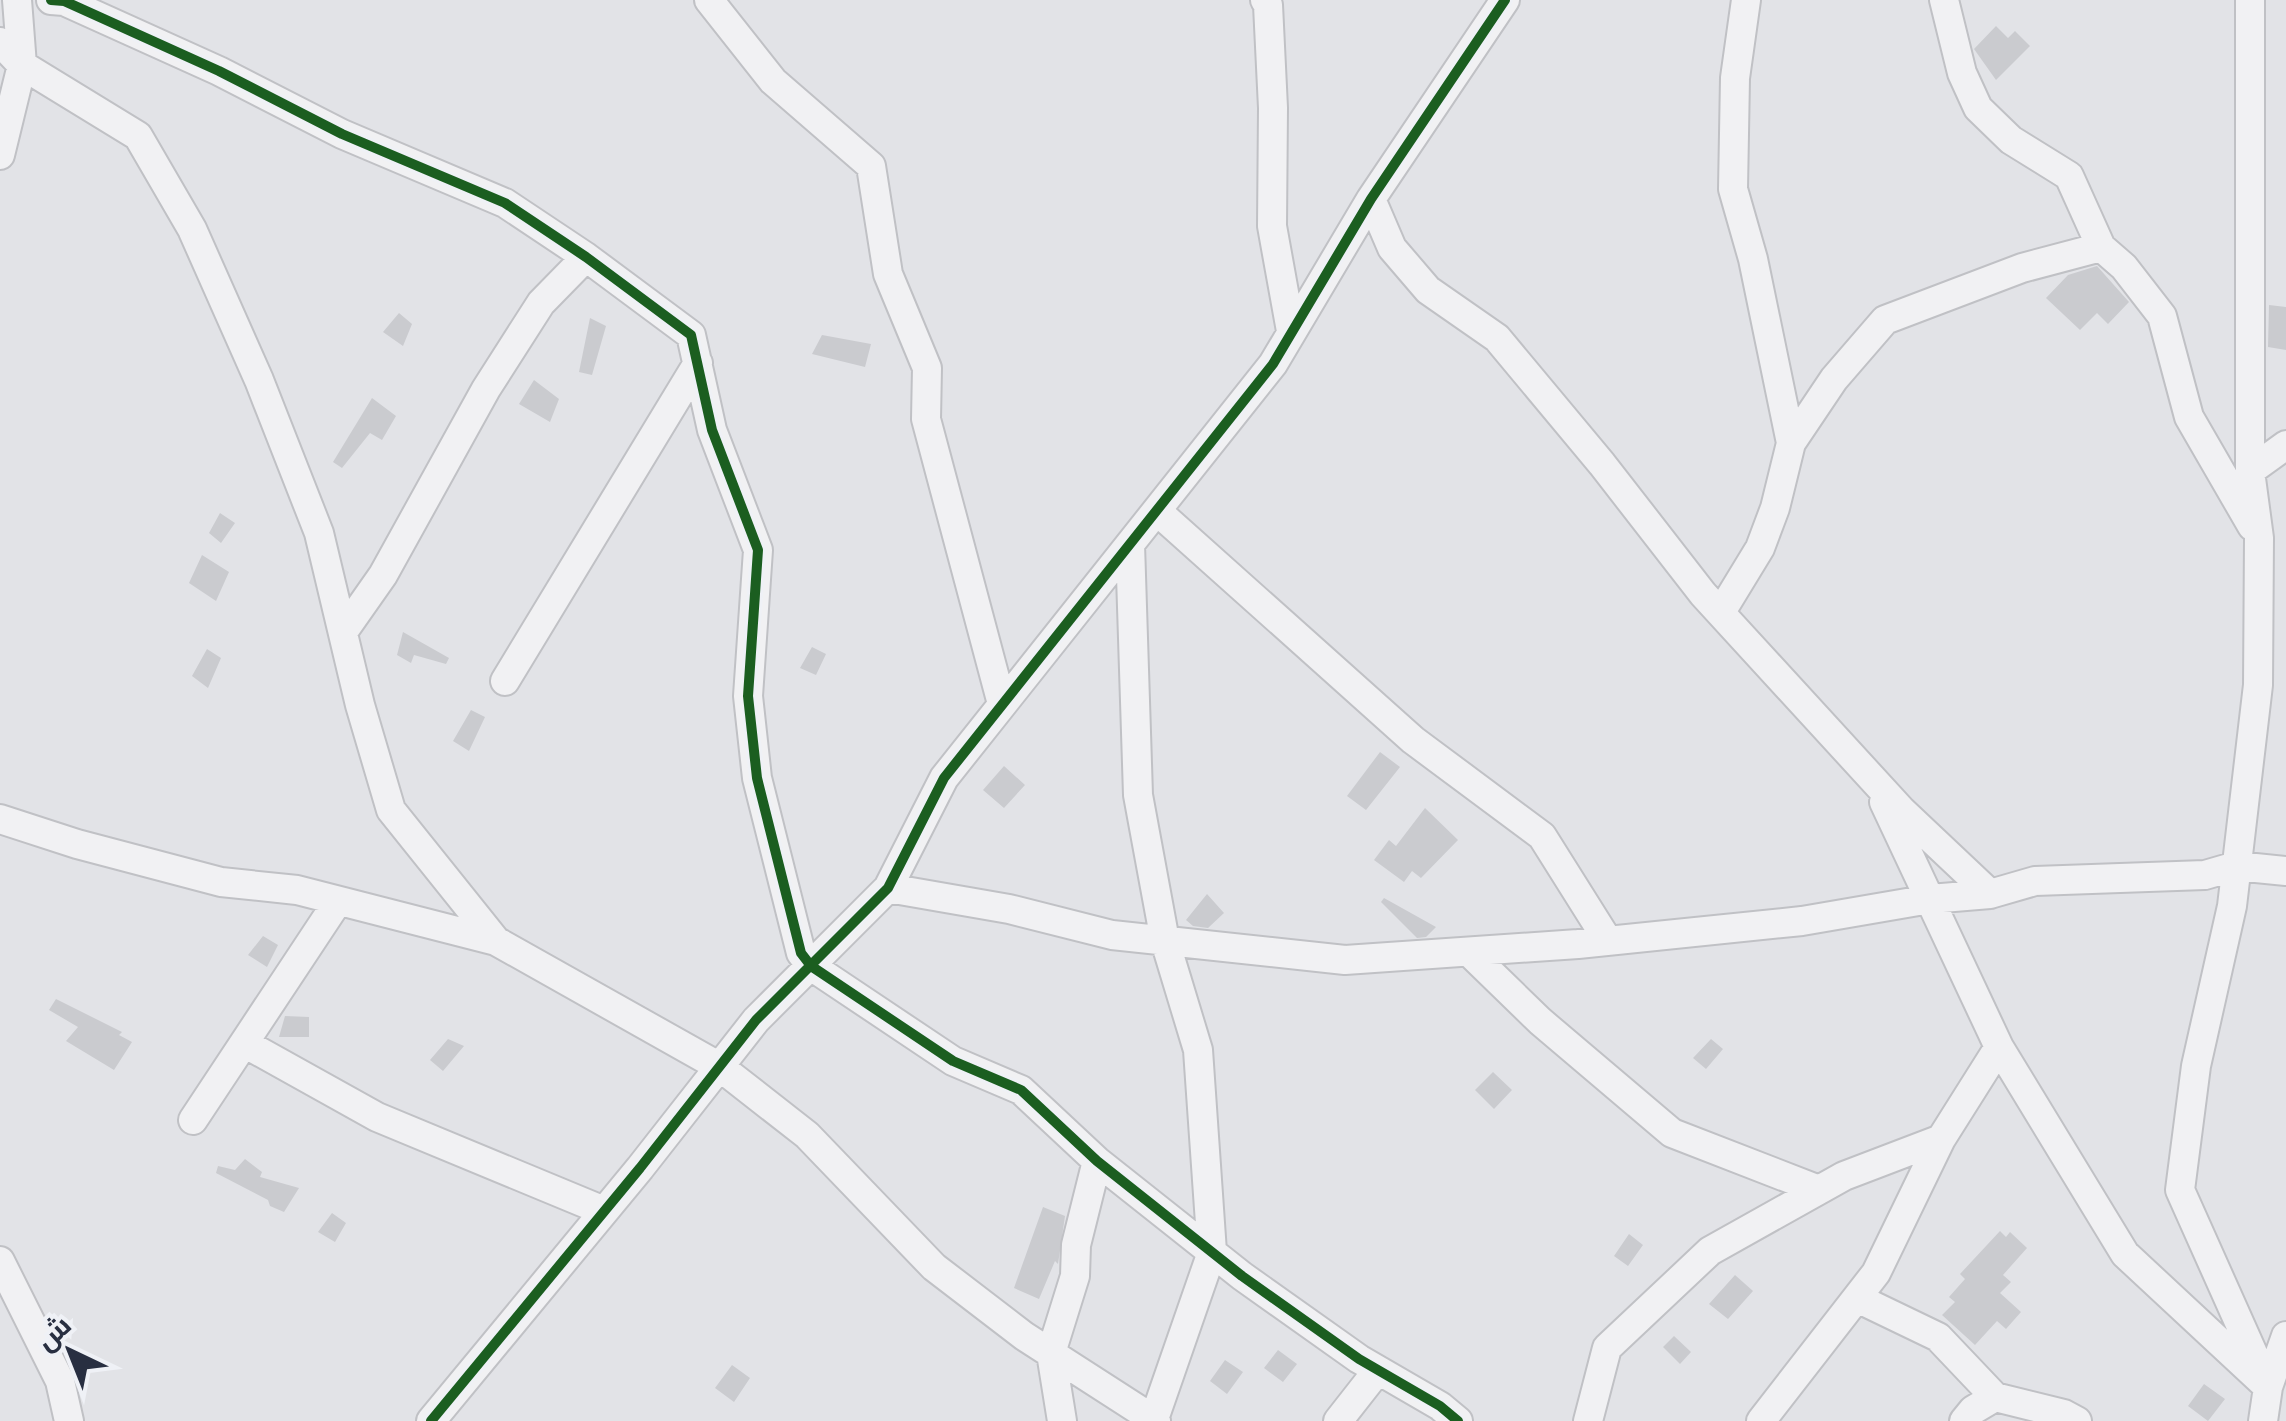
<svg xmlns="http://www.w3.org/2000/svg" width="2286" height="1421" font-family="'Exo 2',Cairo,sans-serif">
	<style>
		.building { fill: #cacbcf }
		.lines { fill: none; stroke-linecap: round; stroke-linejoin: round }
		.minor-casing { stroke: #c0c1c5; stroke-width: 32 }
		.minor { stroke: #f1f1f3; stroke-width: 28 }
		.cycleway-casing { stroke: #eff1f6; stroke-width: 16 }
		.cycleway { stroke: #1b5e20; stroke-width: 10 }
	</style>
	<rect width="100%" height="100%" fill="#e2e3e7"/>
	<path class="building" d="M1996,26L2008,38L2015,31L2030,46L1996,80L1974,49Z
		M2097,266L2129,302L2108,324L2097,313L2080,330L2046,298L2068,275Z
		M2269,305L2286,307V350L2268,347Z
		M399,313L412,324L403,346L383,332Z
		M590,318L606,326L592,375L579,372Z
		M822,335L871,344L865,367L812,354Z
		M534,380L559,399L550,422L519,404Z
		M372,398L396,416L382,440L370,433L342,468L333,462Z
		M220,513L235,523L221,543L209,533Z
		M202,555L229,572L216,601L189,583Z
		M403,632L449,658L446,664L414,655L411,663L397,655Z
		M812,647L826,654L816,675L800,668Z
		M207,649L221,658L208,688L192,676Z
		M471,710L485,717L469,751L453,741Z
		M1380,752L1400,767L1366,810L1347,796Z
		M1004,766L1025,785L1004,808L983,790Z
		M1425,808L1458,840L1421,878L1412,871L1404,882L1374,860L1389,840L1396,846Z
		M1207,894L1224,913L1208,928L1193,926L1186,920Z
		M1384,898L1436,927L1426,937L1417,938L1381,902Z
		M263,936L278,945L267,967L248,955Z
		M56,999L122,1032L119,1035L132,1042L114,1070L66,1041L78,1027L49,1010Z
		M285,1016L309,1017V1037H279Z
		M448,1039L464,1046L443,1071L430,1060Z
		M1711,1039L1723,1049L1706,1069L1693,1058Z
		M1493,1072L1512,1090L1494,1109L1475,1090Z
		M245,1159L262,1172L260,1177L299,1188L284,1212L270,1206L268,1200L216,1173L218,1166L235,1170Z
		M1043,1207L1065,1216L1058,1264L1055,1261L1039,1299L1014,1288Z
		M332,1213L346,1223L335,1242L318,1232Z
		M2000,1231L2006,1237L2010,1232L2027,1248L2003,1275L2011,1282L2000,1293L2021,1312L2006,1329L1997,1321L1975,1345L1942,1315L1955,1302L1949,1297L1965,1279L1960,1274Z
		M1629,1234L1643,1245L1628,1266L1614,1256Z
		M1735,1275L1753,1291L1728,1319L1709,1304Z
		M1674,1336L1691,1352L1680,1364L1663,1347Z
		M1278,1350L1297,1364L1283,1382L1264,1368Z
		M1225,1360L1243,1372L1227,1394L1210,1381Z
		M732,1365L750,1378L734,1402L715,1388Z
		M2204,1384L2225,1399L2208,1421L2188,1406Z"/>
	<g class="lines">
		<g class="minor-casing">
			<path id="minor" d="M51,0L64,1L219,71L342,134L505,203L586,257L691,335L712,430L758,550L748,696L757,778L801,953L811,966L953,1061L1021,1090L1097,1161L1242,1276L1359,1359L1440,1406L1458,1421
				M709,0L773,81L871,166L888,274L927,368L926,419L1002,704
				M1265,0L1268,5L1273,108L1272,226L1291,331
				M1746,0L1735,78L1733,189L1753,259L1791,443
				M1944,0L1962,73L1978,108L2011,140L2069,176L2101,247L2124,267L2162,316L2189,417L2252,526
				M2250,0V471L2259,538L2258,685L2232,906L2196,1066L2180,1190L2268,1387L2263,1421
				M0,42L22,65L138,136L192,229L259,380L319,533L360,705L391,810L496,941L720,1067L807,1135L934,1267L1024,1336L1156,1421
				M0,155L22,65L17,0
				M1371,199L1392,248L1428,290L1497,338L1602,464L1703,594L1902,811L1990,894
				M2250,471L2286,445
				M1157,511L1413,740L1542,836L1608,941
				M1130,544L1138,795L1165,941L1198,1050L1212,1252L1154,1419
				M1721,612L1760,548L1775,508L1791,443L1834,379L1885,320L2022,268L2101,247
				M343,632L383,575L486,389L541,303L586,257
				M505,681L698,363
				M1884,802L1999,1047L2125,1254L2268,1387L2286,1336
				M0,819L77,844L221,882L297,890L496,941
				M888,888L1009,909L1112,935L1345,960L1578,944L1802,921L1930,899L1990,894L2035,881L2205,875L2236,866L2286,871
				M1469,952L1540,1021L1672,1133L1819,1190
				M244,1043L377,1117L604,1211
				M193,1120L338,901
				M0,1261L60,1381L69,1421
				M1857,1298L1938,1337L1995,1397L2064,1414L2077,1421
				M431,1421L640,1168L756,1020L888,888L944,778L1273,364L1371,199L1505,0
				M1062,1421L1051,1353L1075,1276L1076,1245L1097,1161
				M1338,1421L1378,1370
				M1588,1421L1607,1348L1710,1251L1844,1176L1941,1139
				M1761,1421L1876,1273L1941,1139L1999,1047
				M1964,1421L1973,1410L1995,1397"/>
		</g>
		<use href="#minor" class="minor"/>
		<g class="cycleway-casing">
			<path id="cycleway" d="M51,0L64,1L219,71L342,134L505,203L586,257L691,335L712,430L758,550L748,696L757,778L801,953L811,966L953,1061L1021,1090L1097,1161L1242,1276L1359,1359L1440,1406L1458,1421
				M431,1421L640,1168L756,1020L888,888L944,778L1273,364L1371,199L1505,0"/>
		</g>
		<use href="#cycleway" class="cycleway"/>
	</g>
	<g transform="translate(70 1351) rotate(317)" stroke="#eff1f6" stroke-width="8" paint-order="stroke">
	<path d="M0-8L18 38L0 25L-18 38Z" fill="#282f41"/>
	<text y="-15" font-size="28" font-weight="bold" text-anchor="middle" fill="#282f41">ش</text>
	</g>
</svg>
